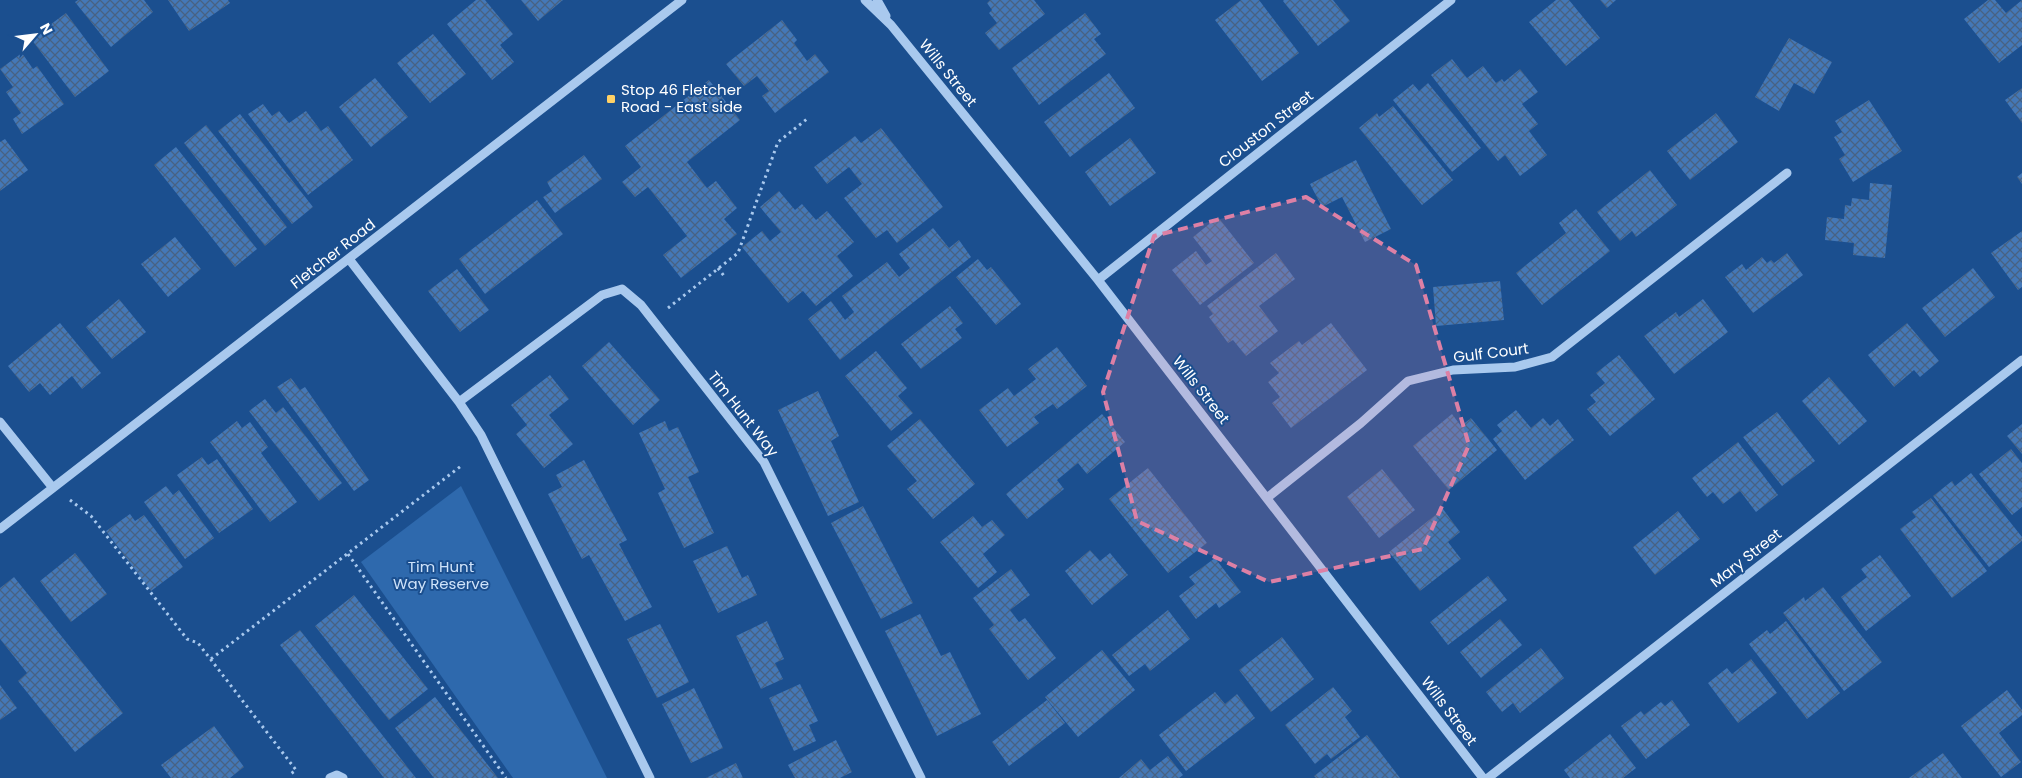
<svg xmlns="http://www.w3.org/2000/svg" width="2022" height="778" font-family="Poppins,sans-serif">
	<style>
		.park { fill: #2e69ad }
		.building { fill: url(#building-cross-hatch) }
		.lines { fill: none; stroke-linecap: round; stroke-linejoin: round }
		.path { stroke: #a9c9ee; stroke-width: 3; stroke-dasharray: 2.5 4; stroke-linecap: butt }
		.minor { stroke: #a9c9ee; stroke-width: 9 }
		.marked { fill: #dd80a5; fill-opacity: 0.2; stroke: #dd80a5; stroke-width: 4; stroke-dasharray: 10 6; stroke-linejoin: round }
		.poi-dot { fill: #ffd166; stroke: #1b4f8f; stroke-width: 2 }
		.labels { text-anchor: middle; stroke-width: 4; stroke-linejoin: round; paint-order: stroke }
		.street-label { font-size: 15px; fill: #fff; stroke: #1b4f8f }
		.poi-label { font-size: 15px; fill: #fff; stroke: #1b4f8f; text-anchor: start }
		.park-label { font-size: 15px; fill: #cfe3fa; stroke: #1b4f8f }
	</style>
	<defs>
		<pattern id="building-cross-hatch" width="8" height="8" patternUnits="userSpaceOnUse" patternTransform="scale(1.25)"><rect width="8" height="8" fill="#4478b7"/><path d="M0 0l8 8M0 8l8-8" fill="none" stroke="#486282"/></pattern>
	</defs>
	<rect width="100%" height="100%" fill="#1b4f8f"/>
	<path class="park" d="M461,486L607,778H513L361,562Z"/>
	<path class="building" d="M78,0H144L153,12L111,47L75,2Z
		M168,0H228L230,3L189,31Z
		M476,0H485L513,34L500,45L514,62L492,80L447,24Z
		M521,0H563L538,21Z
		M990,0H1034L1045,14L999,50L985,33L997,23L989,13L992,10L987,3Z
		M1241,0H1259L1299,53L1262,81L1215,20Z
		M1284,0H1333L1350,21L1318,46L1283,1Z
		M1556,0H1569L1600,38L1566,66L1529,22Z
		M1600,0H1616L1607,8Z
		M1988,0H1995L2006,13L2022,0V45L1999,63L1964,19Z
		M66,13L109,71L75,97L31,39Z
		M1085,13L1101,34L1094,39L1106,54L1039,105L1012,68Z
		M782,20L797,40L794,43L807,61L815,54L829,72L775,113L762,96L769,91L757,76L744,86L726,64Z
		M433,34L466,74L430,103L397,63Z
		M1789,38L1832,62L1814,94L1794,83L1779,111L1755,97Z
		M22,53L33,69L37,66L64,104L22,134L13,119L21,113L6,92L13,87L0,69Z
		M1452,59L1467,78L1483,66L1496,83L1502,79L1504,82L1520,69L1538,92L1522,104L1538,124L1529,131L1547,155L1520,176L1505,155L1498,161L1431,75Z
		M1109,73L1135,108L1070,157L1044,122Z
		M375,78L408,117L371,147L339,107Z
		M709,80L740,120L687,162L707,188L716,181L737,208L724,219L737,234L681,278L663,255L687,236L648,187L635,197L622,182L641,167L625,146Z
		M1428,83L1481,148L1452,172L1393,100L1413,84L1419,91Z
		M2022,88V123L2005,100Z
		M1869,100L1902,151L1853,182L1839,159L1845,155L1834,137L1842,132L1835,121Z
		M263,104L272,116L279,111L289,123L306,111L321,131L328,126L353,160L308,195L248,114Z
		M1393,106L1453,180L1422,205L1359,128L1377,113L1379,117Z
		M1716,113L1738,142L1690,180L1667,151Z
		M240,114L313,207L292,224L218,131Z
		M206,125L287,227L265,246L184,143Z
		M881,128L943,207L897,243L887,230L876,238L844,198L862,184L849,167L827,184L814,167L855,136L861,143Z
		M1130,138L1156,173L1110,206L1085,172Z
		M5,139L28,170L0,191V142Z
		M176,147L257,249L235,267L154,165Z
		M584,155L602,179L555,213L543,197L552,191L547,182Z
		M1356,160L1391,229L1365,242L1342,197L1322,207L1310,184Z
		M1650,170L1677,205L1636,237L1632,231L1620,241L1597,212Z
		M2022,173V184L2017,177Z
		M1870,183L1892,185L1885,258L1853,255L1854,243L1825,240L1827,217L1844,219L1845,205L1851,206L1852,198L1869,200Z
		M779,191L795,210L802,204L816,220L827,211L854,242L837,256L853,276L816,306L803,291L788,303L742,247L762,231L770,241L781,232L760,207Z
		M537,200L563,234L485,294L459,259Z
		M1576,209L1610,251L1542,305L1516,273L1566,233L1559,223Z
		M1218,217L1254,263L1200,305L1172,270L1196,251L1206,265L1212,261L1193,237Z
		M933,228L949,248L959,240L971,257L840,360L808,319L831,301L845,320L854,312L842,296L887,262L899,277L910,268L899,254Z
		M2022,231V287L2018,290L1991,253Z
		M175,237L201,269L168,297L141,264Z
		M1276,253L1295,279L1259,306L1278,331L1246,356L1233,340L1228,343L1209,317L1213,314L1207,306Z
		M1787,253L1803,275L1753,313L1725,277L1742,264L1746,270L1762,257L1767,263L1771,260L1774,263Z
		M978,259L987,270L991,267L1021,304L996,325L956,277Z
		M1973,268L1995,297L1945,337L1922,308Z
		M457,269L489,310L460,332L428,291Z
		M1500,281L1504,320L1436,326L1433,287Z
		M119,299L146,332L112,359L86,327Z
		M1703,299L1728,332L1674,374L1644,336L1676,312L1679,317Z
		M950,306L963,323L955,329L962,338L921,369L901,344Z
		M60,323L101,373L82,389L72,376L50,395L40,383L29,392L8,366Z
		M1331,323L1367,370L1291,428L1272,403L1280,397L1268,382L1279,373L1270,363L1299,341L1302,345Z
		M1907,323L1939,361L1920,377L1914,370L1894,387L1868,355Z
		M609,342L660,400L633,425L582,366Z
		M1057,347L1087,386L1057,409L1053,404L1034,417L1039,423L1007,447L979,410L1008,388L1014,396L1036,379L1028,369Z
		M876,351L907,388L898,396L913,413L891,431L845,376Z
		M1619,355L1655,399L1610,436L1587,409L1596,402L1590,395L1605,383L1596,373Z
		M550,375L569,399L549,415L573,444L544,468L516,434L527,425L511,405Z
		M1829,377L1867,421L1839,445L1802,401Z
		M291,378L300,390L305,387L369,480L354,491L277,387Z
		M818,391L839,436L831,441L859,502L828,516L778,410Z
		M265,399L276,413L283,407L342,483L319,501L249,411Z
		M1516,410L1531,428L1543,418L1550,426L1558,419L1574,440L1525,480L1493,439L1502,431L1497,425Z
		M1777,412L1815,461L1782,486L1743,437Z
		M1102,414L1125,442L1087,474L1078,463L1057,480L1064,489L1027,519L1006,494Z
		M1452,414L1461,426L1471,418L1497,450L1449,490L1413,446Z
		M920,419L975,484L933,519L907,489L917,481L887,446Z
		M237,421L242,428L250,422L268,447L261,453L297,502L270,522L210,442Z
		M665,421L669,431L678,427L699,472L688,477L714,533L684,548L658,493L665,489L639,433Z
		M2022,424V454L2007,436Z
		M1738,442L1778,495L1756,512L1740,491L1723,504L1713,492L1707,497L1692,478Z
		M2011,449L2022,463V507L2012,515L1979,474Z
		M202,457L208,465L217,459L253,509L219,533L177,475Z
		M584,460L627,540L619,544L652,607L625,621L589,555L582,559L548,494L562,487L556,475Z
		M1148,468L1207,543L1168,573L1109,499Z
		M1382,469L1415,510L1379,538L1347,497Z
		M1971,473L2022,537V541L1989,567L1933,496L1952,481L1955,486Z
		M166,486L173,495L179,490L214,538L185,559L144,502Z
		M1931,498L1987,571L1952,598L1900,529L1916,517L1912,512Z
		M863,506L913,603L881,619L831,523Z
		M1443,509L1460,532L1448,542L1461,559L1420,591L1389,552Z
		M1678,511L1700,539L1655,575L1633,547Z
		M130,514L135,521L144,515L183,567L151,591L106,531Z
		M973,516L982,527L992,520L1005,535L983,554L997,572L978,588L940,542Z
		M727,546L742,578L748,575L757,595L718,613L693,561Z
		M1090,550L1100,561L1110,553L1128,575L1092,605L1065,571Z
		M75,553L107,594L71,622L40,581Z
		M1880,555L1911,596L1866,631L1841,597L1867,577L1861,569Z
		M1215,558L1241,592L1219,608L1216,603L1196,619L1179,596L1195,584L1189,577Z
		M1011,569L1030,595L1010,610L1019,622L1025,618L1056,658L1028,680L989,629L994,625L973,598Z
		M1488,576L1507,600L1448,645L1430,622Z
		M14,577L123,713L75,752L18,681L27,673L0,639V588Z
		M1823,587L1882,662L1844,691L1783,613L1804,597L1805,601Z
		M354,595L428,689L389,720L315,626Z
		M1168,610L1190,639L1150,671L1145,664L1129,676L1112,655Z
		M920,614L941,656L950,652L981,714L937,736L885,631Z
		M1500,619L1522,645L1481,678L1460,652Z
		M767,621L784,659L775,663L783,679L761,689L736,636Z
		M1786,621L1840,693L1807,719L1749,644L1767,630L1770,634Z
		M660,624L689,682L657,698L627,639Z
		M300,630L416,778H384L280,645Z
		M1282,637L1314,679L1271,712L1239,670Z
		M1541,648L1564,678L1520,713L1513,703L1502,712L1486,692Z
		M1102,650L1135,690L1078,737L1045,697Z
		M1751,659L1777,693L1738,723L1708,683L1727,668L1732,674Z
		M800,684L818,721L809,725L816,741L794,751L769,698Z
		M0,685L17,708L0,720Z
		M1333,687L1352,711L1345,717L1360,737L1331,759L1327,754L1315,764L1285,725Z
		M694,688L723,748L691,763L662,704Z
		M2007,690L2022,710V715L1999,733L2021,762L2001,777L1961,726Z
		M1215,692L1225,704L1237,694L1255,718L1186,771L1159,735Z
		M435,697L498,778H434L395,728Z
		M1047,700L1065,723L1009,766L992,742Z
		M1672,700L1690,725L1646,759L1621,726L1641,711L1644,715L1661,702L1665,706Z
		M214,726L244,767L230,778H171L161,765Z
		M1610,734L1636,768L1623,778H1570L1564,770Z
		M1367,735L1400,778H1316L1314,776Z
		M836,740L852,772L840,778H795L788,765Z
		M1943,753L1962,778H1909Z
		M1168,756L1183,775L1179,778H1119L1141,759L1150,770Z
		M736,763L743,778H706Z"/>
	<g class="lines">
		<path class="path" d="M718,268L724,276
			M668,308L738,253L778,142L807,119
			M70,500L91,516L187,639L198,643L296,770L289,775
			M348,554L506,778
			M211,659L461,466"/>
		<path class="minor" d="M865,0L891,25L1098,280L1483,778
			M877,0L886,16
			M349,259L459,402L481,435L650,778
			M1098,280L1451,0
			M459,402L602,295L622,289L641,305L764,462L921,778
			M0,422L53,488
			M1267,498L1361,423L1408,381L1453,370L1515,367L1552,357L1787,173
			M0,529L682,0
			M330,778L337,775L343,778
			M1488,778L2022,360"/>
	</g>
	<path class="marked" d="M1306,197L1416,265L1469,445L1423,549L1269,582L1137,521L1103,392L1154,236Z"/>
	<rect class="poi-dot" x="606" y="94" width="10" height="10" rx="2.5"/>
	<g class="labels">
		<g class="street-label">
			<text transform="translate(948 73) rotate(51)" y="5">Wills Street</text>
			<text transform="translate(1266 129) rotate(-38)" y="5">Clouston Street</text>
			<text transform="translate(333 254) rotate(-38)" y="5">Fletcher Road</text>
			<text transform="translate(1491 353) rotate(-7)" y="5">Gulf Court</text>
			<text transform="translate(1201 390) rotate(52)" y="5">Wills Street</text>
			<text transform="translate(743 414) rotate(52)" y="5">Tim Hunt Way</text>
			<text transform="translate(1746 558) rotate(-38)" y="5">Mary Street</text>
			<text transform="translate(1449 711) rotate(53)" y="5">Wills Street</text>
		</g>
		<g class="poi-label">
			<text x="621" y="95">Stop 46 Fletcher<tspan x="621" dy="17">Road - East side</tspan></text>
		</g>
		<g class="park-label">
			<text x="441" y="572">Tim Hunt<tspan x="441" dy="17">Way Reserve</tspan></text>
		</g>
	</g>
	<g transform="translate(35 35) rotate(62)" stroke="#1b4f8f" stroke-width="4" paint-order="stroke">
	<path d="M0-4L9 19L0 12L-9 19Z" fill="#ffffff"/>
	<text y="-8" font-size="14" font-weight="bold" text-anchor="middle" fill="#ffffff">N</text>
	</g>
</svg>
